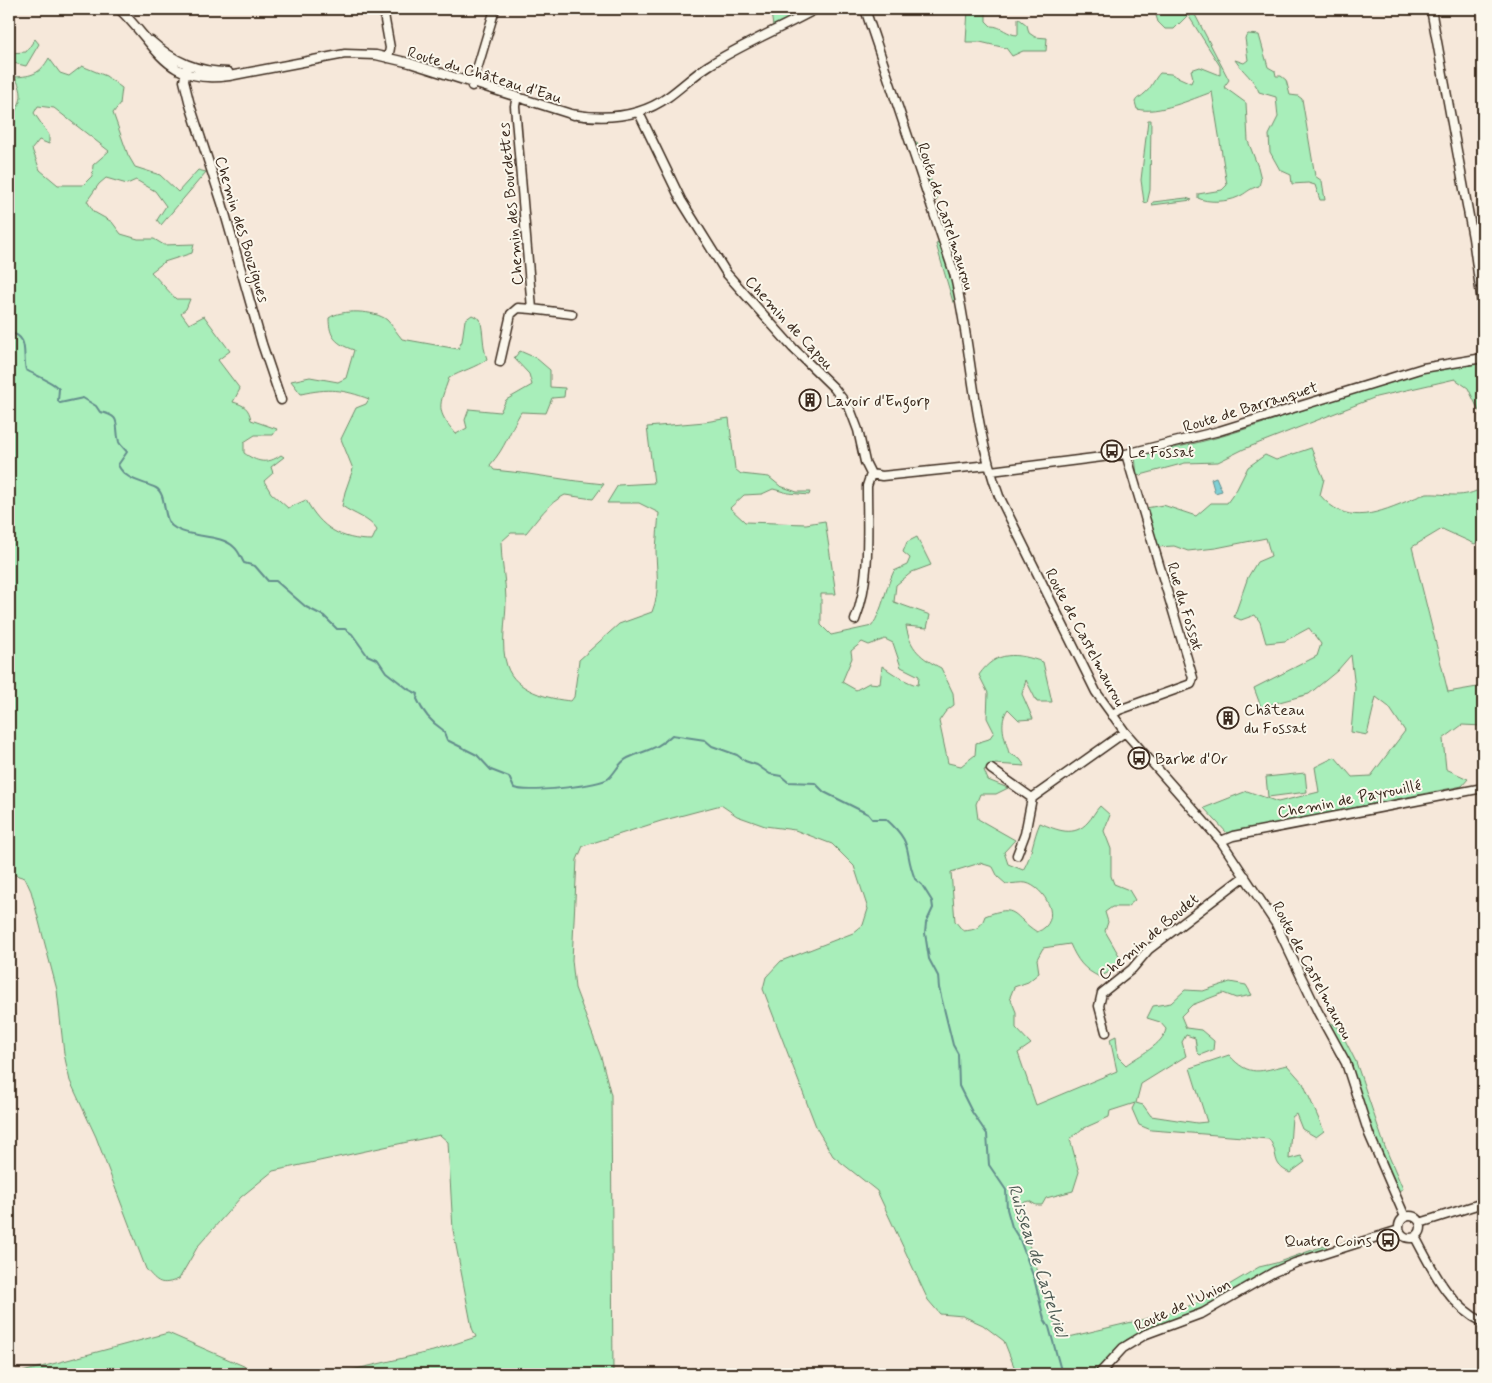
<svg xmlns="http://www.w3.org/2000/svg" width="1492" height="1383" font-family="Mynerve,sans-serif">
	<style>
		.green { fill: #a8eeba; stroke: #728c6c; fill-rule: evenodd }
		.water { fill: #7fd0d5; stroke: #648e8c }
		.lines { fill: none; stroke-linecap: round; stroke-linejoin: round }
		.stream { stroke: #648e8c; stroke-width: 2 }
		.minor-casing { stroke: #3b2a1e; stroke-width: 11 }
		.minor { stroke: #fbf7ec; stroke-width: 8 }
		.labels { text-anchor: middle; stroke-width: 4; stroke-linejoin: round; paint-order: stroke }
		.street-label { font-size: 16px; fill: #3b2a1e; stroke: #fbf7ec }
		.poi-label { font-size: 16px; fill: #3b2a1e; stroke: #fbf7ec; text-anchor: start }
		.water-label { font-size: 18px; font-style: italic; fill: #4f5c55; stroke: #fbf7ec }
	</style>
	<rect width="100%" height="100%" fill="#f6e8da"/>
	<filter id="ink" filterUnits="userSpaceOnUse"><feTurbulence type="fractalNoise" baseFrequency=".02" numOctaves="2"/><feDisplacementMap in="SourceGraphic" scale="10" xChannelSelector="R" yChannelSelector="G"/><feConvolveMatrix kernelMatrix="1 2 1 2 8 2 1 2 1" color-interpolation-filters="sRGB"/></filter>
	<g filter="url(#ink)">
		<path class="green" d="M783,9H808L773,26L771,13Z
			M968,9H986V21L991,26C1002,26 1007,35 1018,35V18L1027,25L1029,33L1035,37L1047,38L1046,51H1023L1012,56L1006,48L980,42H966Z
			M1154,9H1192L1229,80L1224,87L1246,103L1248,141L1258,167L1261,179L1259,186C1248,189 1247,193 1238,197C1228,202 1207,203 1198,198V194L1222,190L1227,185L1212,92C1192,99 1157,115 1137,109L1135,102C1137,97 1140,98 1144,94C1151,89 1154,79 1160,73L1171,74L1191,83L1193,78L1191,70L1200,67L1220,75V66L1188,15L1174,29H1165L1158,22Z
			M1248,34L1259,35L1268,67L1275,71L1276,76H1281L1286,80L1290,95L1298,96L1302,99L1315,176L1322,181L1325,200H1320L1315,185L1308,183L1292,184L1291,175L1280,170L1270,152L1269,135L1278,117L1276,97L1259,92C1255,80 1242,71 1235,60L1244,63L1248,60L1245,38Z
			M35,39L39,44L26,66L9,62V53L26,52Z
			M49,58L60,73L69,76L82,66L106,76L122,88L120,104L113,113L128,155L135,167L160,175L178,192L198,170L206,172L161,225L157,220L166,206L155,191L136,180L127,184L106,178L99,184L87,201L94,212L112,222L121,234L138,239H154L164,245L194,244L192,253L164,262L151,272L176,299H190L186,309L181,313L189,324L204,316L230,351L218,360L240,389L233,402C244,405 249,408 251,420L277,429L273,435H255L244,442V453C257,462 267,465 281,455L284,457L271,467L273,473L264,481L271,493L288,508L306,500C321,528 341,540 372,540L377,530C369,518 355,515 342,506L345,492L353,469L341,439L356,408L366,404L369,399C343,389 328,388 301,394L291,381L310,377L338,382L346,378L354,350C336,344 329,337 329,318C341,309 375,310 387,320C392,325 397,333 402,339L458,349L462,341L465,320L472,315L480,319C484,333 482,345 487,359C477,367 461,371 449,378C439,406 435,410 456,434L467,428L465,420L469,409L500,412L506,400L532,385L529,374L514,358L520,351L536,358L550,370V387L565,388L564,397L552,398L546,413L521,412C509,432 506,447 490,465L494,470C531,473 567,481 604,484L593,499L565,495C548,503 538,519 526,533H511L501,542C501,562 506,581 506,600C506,621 500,646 507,666C515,691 549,699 571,701L574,697L579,660L619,624L652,612C661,590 656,571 656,549C657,537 658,524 659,513L639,503H607L618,485L654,483L647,427L705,422L729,418L735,469L741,474L769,477L780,486L797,492H810L809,495L788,493L773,489L762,494L744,495L730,508L745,522L806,524L825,521L836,594H821V625L831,635L872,626C883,609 885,589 894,571L907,565L910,558L903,552L907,542L917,537L931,565L912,572L896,585L894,602L930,615L927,628L906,626C910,649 921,658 941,668L953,693L954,705L946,711L939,721L948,763L961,766L975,755L976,743L989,739L994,732L987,718L988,693L979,675C996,650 1017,653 1043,662L1052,702H1037L1026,680L1022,694L1033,719L1019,720L1008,709C998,723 1005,738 1009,753L1020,759L1025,766L995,764L984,770L988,780L1008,788L996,794H980L976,804L978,819L1015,840L1004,852L1008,864L1023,870C1032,856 1033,838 1040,823C1057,830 1074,838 1088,822C1092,818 1095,811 1100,806L1110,815L1104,831L1111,849V876L1114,884L1129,890L1135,900L1127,907H1112L1105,912L1108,922L1105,931L1124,964L1100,977C1084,970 1077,960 1070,944L1043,948L1037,959L1039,973L1028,982L1014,987L1010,997L1016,1012V1028L1031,1044L1018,1053L1036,1105L1117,1071L1110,1039L1116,1036L1118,1057L1126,1065C1139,1055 1163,1045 1166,1029L1160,1022L1147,1018L1153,1006L1171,1003L1185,990L1203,991L1230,982L1246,985L1252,995L1236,998L1223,993L1192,1005L1181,1016L1186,1028L1201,1030L1214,1041L1213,1050L1200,1055L1197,1052L1195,1038L1186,1035L1182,1042L1186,1056L1141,1084L1136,1103L1143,1105L1151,1116L1197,1123L1207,1122L1190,1068L1229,1055C1249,1078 1261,1071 1287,1065L1303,1083L1324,1131L1316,1137L1302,1129L1296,1114L1292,1117L1289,1159L1301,1156L1305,1162L1290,1173C1270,1164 1280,1154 1269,1139L1151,1130L1139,1125L1132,1109L1135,1103L1110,1111L1109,1117L1082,1129L1070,1139L1079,1172L1073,1191L1046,1198L1042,1205H1036L1029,1201L1021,1203L1020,1217L1057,1330L1069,1337L1170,1313L1202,1301L1259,1267L1276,1263L1326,1245L1327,1249L1198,1311L1142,1332L1126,1340L1092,1374H1017L1004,1341L983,1325L963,1316L940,1314L928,1300L877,1191L833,1156L817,1129L763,989L766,977L781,961L853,933L863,925L868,909L854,866L832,844L795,830L765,826L737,816L721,805L661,821L583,846L577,860L572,960L575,988L601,1057L611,1095L613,1374H349L352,1370L433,1351L476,1337L472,1328L453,1230L448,1142L440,1135L273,1171L241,1197L198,1246L179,1279C161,1286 158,1283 146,1269L96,1137L70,1081L64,1054L57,990L31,891L25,878L9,873V125C17,104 28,100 15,77C32,76 40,74 49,58ZM38,106L54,108L109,151L93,165L92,176L83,185H58L40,170L32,149L39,140L49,144V135L34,113ZM885,639L893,643L901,667L919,676L918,685C908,684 891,672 882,666L880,684L869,683L856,690L842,682L852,658L851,651L862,642L869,645ZM980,863L993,867L998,877L1006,884C1012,884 1021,882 1026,883C1044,887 1065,921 1037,932C1012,916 1018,903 985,916C981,928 976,930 963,931L955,921L951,872Z
			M1148,120H1151L1150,190L1147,203L1144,202L1141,180Z
			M917,142L938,199L936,201L915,143Z
			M1186,198L1192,200L1152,205L1153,202Z
			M939,243L941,244L957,301L953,302L936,244Z
			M1483,361V412L1479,411L1468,388L1455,379L1376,397L1244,449L1218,462L1185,463L1137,476L1135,456C1170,449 1205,442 1239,431C1320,406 1399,372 1483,361Z
			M1311,448L1324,479L1320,495C1345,525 1373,515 1405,502C1411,500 1420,495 1427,494C1446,493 1465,500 1483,487V537L1475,544L1442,529L1412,547L1448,692L1483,686V726L1462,725L1443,739L1446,769L1468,779L1462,786L1227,833L1204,808L1247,791L1278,802L1319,792L1315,767L1335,757L1352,777L1371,776L1405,731L1389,707L1376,697L1367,735L1351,732L1355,688L1351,655L1337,671L1309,694L1261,707L1254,688L1317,656L1321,644L1309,628L1285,641L1266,643L1260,622L1255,615L1241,620L1234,617L1248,577L1257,562L1271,556L1266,538L1216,548L1188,551L1174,546L1158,547L1146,508L1163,505L1196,516L1211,503H1227L1237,489L1248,467L1265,455L1276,460Z
			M1305,773L1307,792L1268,797L1266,777Z
			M1327,1020L1339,1028L1356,1062L1385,1147L1403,1189L1398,1191L1376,1143L1353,1071Z
			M168,1333L262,1374H15Z"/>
		<path class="water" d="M1216,477L1222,491L1215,493L1211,479Z"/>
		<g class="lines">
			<path class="stream" d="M9,333C30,335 22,355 26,370C35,375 54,382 59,389L58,401L60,403L83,398L96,406L100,412C123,416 114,425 119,442C120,445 125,449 127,452L118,465C126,481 142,481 156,488C167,494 162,518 172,526C189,539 220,533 234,547C239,551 241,558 244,563L255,566L268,581H276L306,607L324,616L337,629H345L352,634L367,655L378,660L386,672L408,689L418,694L417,699C423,713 431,722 443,730L447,740L477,755L491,770L509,777L514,788C527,793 599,786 609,778C616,772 619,762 628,758C645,750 657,750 672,735L705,740L712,746L737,755L745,761L757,765L770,774L781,776L788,782L815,783L824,792L868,814L872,819H886C915,845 903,849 915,879L922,885L932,901L933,908L926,923L925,933L929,959L938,976L939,988L953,1045L958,1054L959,1086L972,1112L987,1134L989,1165L1006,1190L1007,1209L1012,1227L1020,1240L1034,1278L1044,1319L1049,1327L1062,1374"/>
			<g class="minor-casing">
				<path id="minor" d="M119,9C158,45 164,85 229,76L345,54L376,55L410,63L574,115
					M383,9L390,48L388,58
					M865,9L954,273C972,346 972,424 999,496L1096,692L1125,732L1221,841L1276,924L1318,1012L1346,1063L1369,1134L1405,1217
					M1431,9L1473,238L1483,310
					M151,41C174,62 198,72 228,72
					M187,66L184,81L190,105L222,203L262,344L281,400
					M472,86L495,9
					M639,113L681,200L727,274L793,348L834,388L850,409L858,430L865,462L871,474L882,476L989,465
					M570,114C605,120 639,118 668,97C682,87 694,75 708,66C742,44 780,29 816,9
					M532,309L572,314
					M500,362L511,314L518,308L532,309L515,106L517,96
					M991,471L1126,454L1219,431L1423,368L1483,358
					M855,620C871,580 867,530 867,486L871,474
					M1112,715L1119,710L1191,684L1193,678L1126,454
					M991,769L1032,798
					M1221,841L1233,836L1483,788
					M1017,855L1025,834L1032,798L1125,732
					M1106,1032L1099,1006L1102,993L1132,969L1149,949L1245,876
					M1399 1227a11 11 0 1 1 22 0a11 11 0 1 1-22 0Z
					M1420,1223L1483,1203
					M1415,1237C1433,1270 1447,1304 1483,1322
					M1099,1374L1123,1348L1146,1334L1203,1313L1274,1272L1295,1263L1399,1230"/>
			</g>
			<use href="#minor" class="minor"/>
		</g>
	</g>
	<defs>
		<g id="building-ring" transform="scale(1.125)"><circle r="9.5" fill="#fbf7ec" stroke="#3b2a1e" stroke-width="1.5"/><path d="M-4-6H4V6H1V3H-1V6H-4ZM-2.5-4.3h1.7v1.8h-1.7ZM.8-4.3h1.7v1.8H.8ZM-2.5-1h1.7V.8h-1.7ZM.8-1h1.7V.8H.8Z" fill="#3b2a1e"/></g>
		<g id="bus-ring" transform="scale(1.125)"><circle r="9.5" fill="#fbf7ec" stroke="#3b2a1e" stroke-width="1.5"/><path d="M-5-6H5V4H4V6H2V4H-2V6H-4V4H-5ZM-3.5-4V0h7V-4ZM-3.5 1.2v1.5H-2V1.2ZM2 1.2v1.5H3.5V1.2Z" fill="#3b2a1e"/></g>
	</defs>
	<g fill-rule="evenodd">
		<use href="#building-ring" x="810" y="400"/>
		<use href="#bus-ring" x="1112" y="451"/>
		<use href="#building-ring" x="1228" y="718"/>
		<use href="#bus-ring" x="1139" y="758"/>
		<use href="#bus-ring" x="1388" y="1240"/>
	</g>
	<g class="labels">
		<g class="street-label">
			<text transform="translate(485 74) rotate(17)" y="6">Route du Château d'Eau</text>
			<text transform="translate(510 204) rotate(-95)" y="6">Chemin des Bourdettes</text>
			<text transform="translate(947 216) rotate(72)" y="6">Route de Castelmaurou</text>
			<text transform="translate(243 229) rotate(73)" y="6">Chemin des Bouzigues</text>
			<text transform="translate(790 322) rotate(47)" y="6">Chemin de Capou</text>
			<text transform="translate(1250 406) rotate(-17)" y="6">Route de Barranquet</text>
			<text transform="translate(1186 606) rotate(73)" y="6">Rue du Fossat</text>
			<text transform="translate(1086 637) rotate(62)" y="6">Route de Castelmaurou</text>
			<text transform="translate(1349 798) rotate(-11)" y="6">Chemin de Payrouillé</text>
			<text transform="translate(1148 936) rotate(-40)" y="6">Chemin de Boudet</text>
			<text transform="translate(1313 970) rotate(62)" y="6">Route de Castelmaurou</text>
			<text transform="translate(1182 1304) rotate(-25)" y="6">Route de l'Union</text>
		</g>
		<g class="poi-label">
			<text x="826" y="406">Lavoir d'Engorp</text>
			<text x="1128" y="457">Le Fossat</text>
			<text x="1244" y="715">Château<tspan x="1244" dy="18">du Fossat</tspan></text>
			<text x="1155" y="764">Barbe d'Or</text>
			<text x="1372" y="1246" text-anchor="end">Quatre Coins</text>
		</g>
		<g class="water-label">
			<text transform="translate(1038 1260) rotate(72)" y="6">Ruisseau de Castelviel</text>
		</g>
	</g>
	<rect width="1492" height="1383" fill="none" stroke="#fbf7ec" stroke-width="30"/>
	<rect x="15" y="15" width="1462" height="1353" fill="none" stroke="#3b2a1e" stroke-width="2" filter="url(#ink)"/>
</svg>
